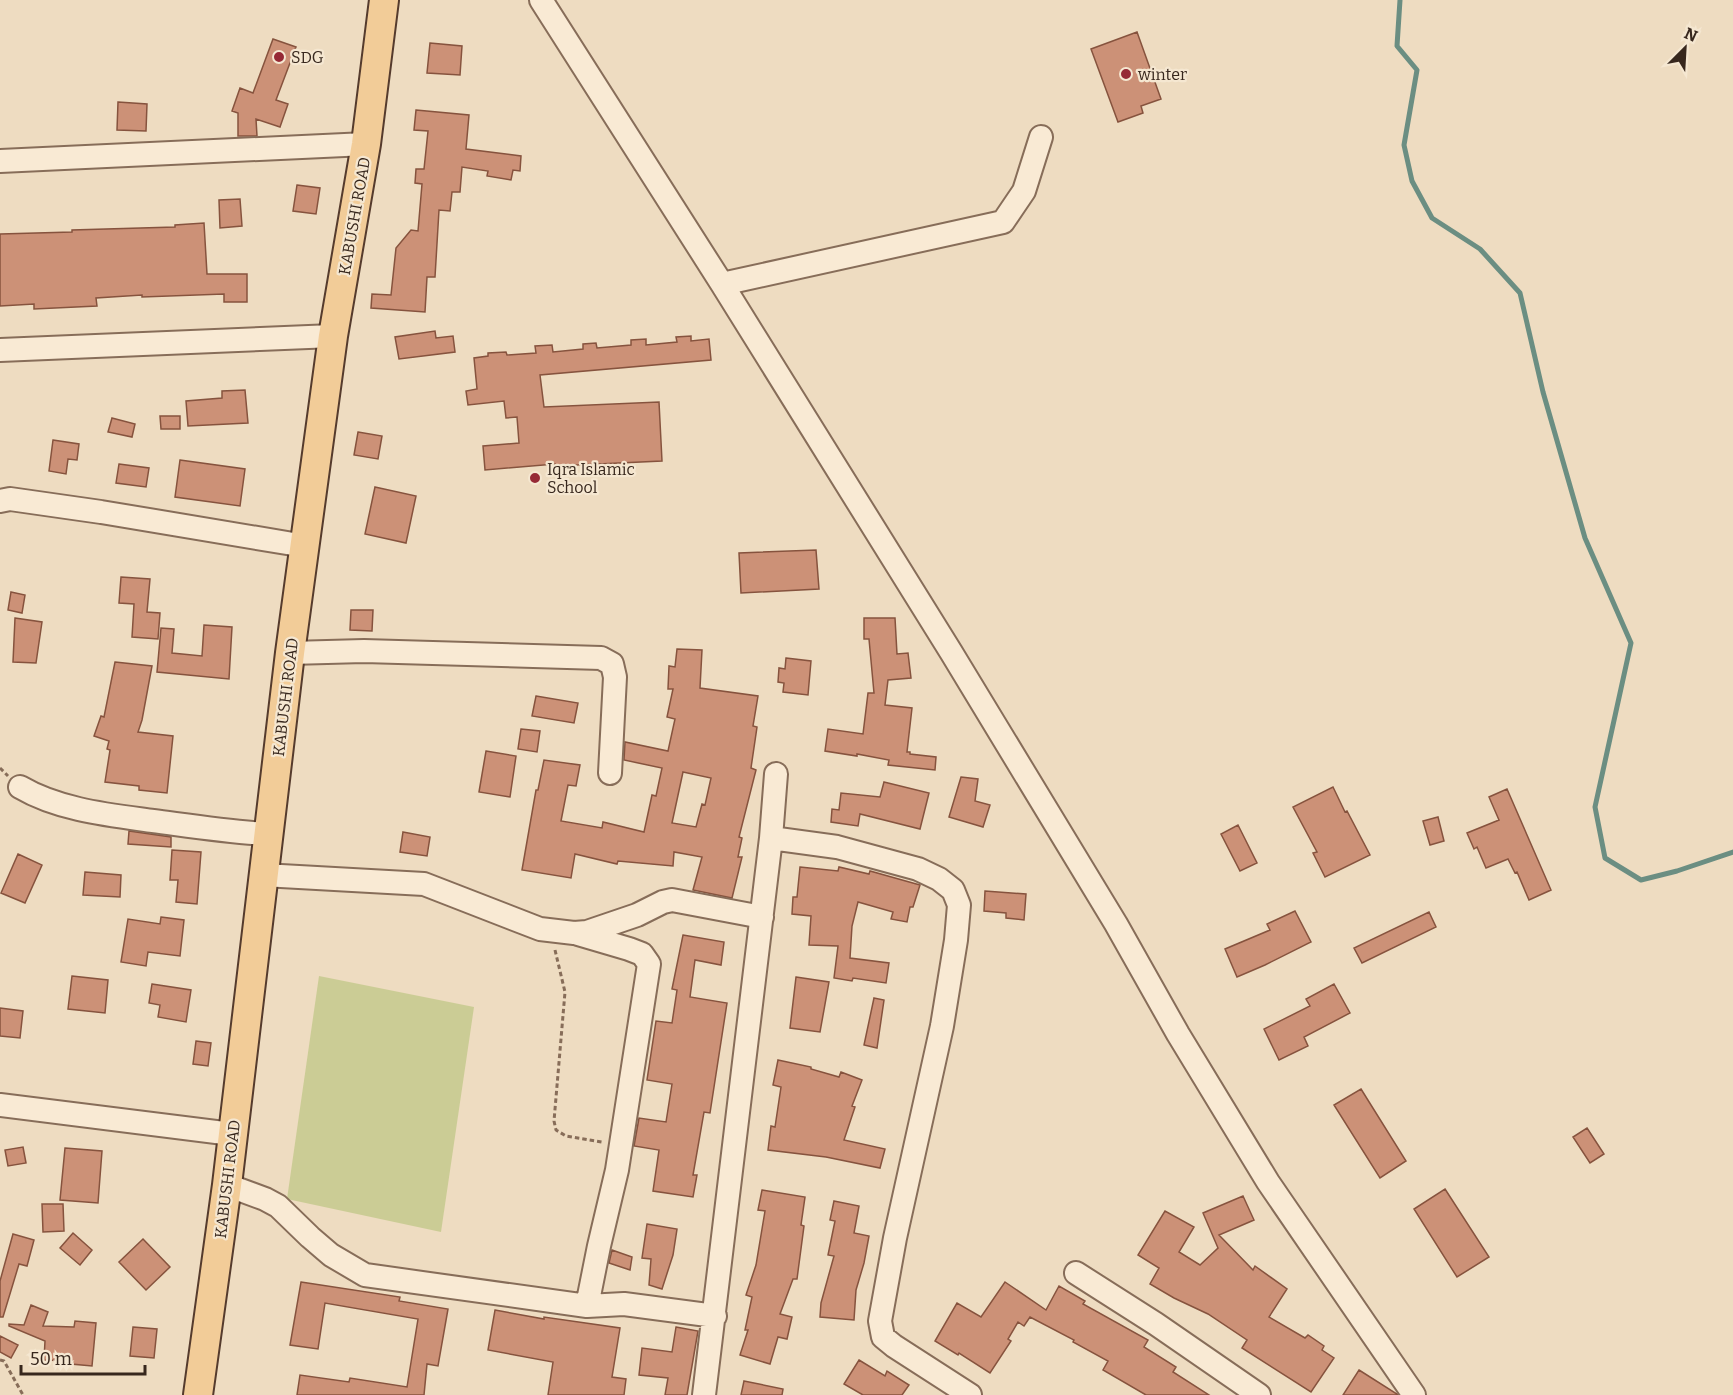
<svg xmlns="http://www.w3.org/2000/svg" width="1733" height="1395" font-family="Bitter,serif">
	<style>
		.green { fill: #cbcc95 }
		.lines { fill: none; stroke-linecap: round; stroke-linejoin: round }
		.stream { stroke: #6b8e82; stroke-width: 5 }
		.building { fill: #cc9177; stroke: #86533e; stroke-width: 1.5; fill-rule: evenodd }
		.minor-casing { stroke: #876d59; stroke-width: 26 }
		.major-casing { stroke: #553b2d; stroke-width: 32 }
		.path { stroke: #876d59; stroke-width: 3; stroke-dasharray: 4.5 3; stroke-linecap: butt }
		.minor { stroke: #f9ead4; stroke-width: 22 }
		.major { stroke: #f2cc98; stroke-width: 28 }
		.poi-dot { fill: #962935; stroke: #f5e7d1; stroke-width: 2 }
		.labels { text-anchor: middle; stroke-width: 4.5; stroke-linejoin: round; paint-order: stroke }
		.poi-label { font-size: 16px; fill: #37271d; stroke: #f5e7d1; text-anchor: start }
		.street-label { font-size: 16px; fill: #37271d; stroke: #f5e7d1 }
	</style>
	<rect width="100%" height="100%" fill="#eedcc1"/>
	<path class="green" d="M319,976L474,1007L441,1232L287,1199Z"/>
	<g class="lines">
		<path class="stream" d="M1400,0L1397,46L1417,70L1404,145L1412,181L1432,218L1480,249L1520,293L1543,392L1585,538L1631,643L1595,807L1605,858L1641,880L1677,871L1733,852"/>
	</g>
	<path class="building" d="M1137,32L1161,99L1141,106L1143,113L1118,122L1091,49Z
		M273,39L296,47L276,100L288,104L280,127L256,119L257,136H238V113L232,111L240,88L253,93Z
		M430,43L462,46L460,75L427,73Z
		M118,102L147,104L146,131L117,130Z
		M416,110L469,115L466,149L521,156L520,171L513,170L511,180L487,176L488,171L462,167L460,192H452L450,211L439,210L435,277H427L425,312L371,308L372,294L391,295L396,248L411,230L418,231L422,184L415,183L416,169H424L428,131L414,130Z
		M297,185L320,188L316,214L293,211Z
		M240,199L242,226L220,228L219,200Z
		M204,223L207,274H247V302H224V294L142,297V295L96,298L97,306L34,309V304L0,306V234L72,232V230L175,227V225Z
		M435,331L436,338L453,336L455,352L399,359L395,337Z
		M691,336V341L709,339L711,360L540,375L544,407L659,402L662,461L555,466V464L485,470L483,446L519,443L517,417L506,418L504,401L468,405L466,391L477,389L474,358L488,356V353L506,352L507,355L536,353L535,346L552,345L553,352L583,349V344L596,343L597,348L631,345V340L646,339V345L677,342L676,337Z
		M245,390L248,423L188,426L186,401L222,398V391Z
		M160,416H180V429H161Z
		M112,418L135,424L132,437L108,432Z
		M358,432L382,436L378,459L354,455Z
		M53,440L79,444L77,460L68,459L66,474L49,471Z
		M180,460L245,469L240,506L175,497Z
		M119,464L149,468L146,487L116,483Z
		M375,487L416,496L406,543L365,534Z
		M816,550L819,589L741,593L739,553Z
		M121,577L150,579L147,612L160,613L158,639L132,637L134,604L119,603Z
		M11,592L25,595L22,613L8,610Z
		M351,610H373L372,631L350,630Z
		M15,618L42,622L36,663L13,662Z
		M864,618H895L897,654L908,653L911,678L888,680L885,705L912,708L907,752H910V754L936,757L935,770L888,765L889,760L857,754V756L825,751L828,729L863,734L868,693H874L869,639H864Z
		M204,625L232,627L229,679L157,672L161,628L174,629L172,653L202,656Z
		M677,649L702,650L700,688L758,696L753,726L757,727L751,768L756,770L739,837L742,838L738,857H742L732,898L693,890L702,857L674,852L673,866L618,861L617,864L575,854L571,878L522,870L536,790H538L544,760L580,765L576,786L568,785L561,821L602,828L603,822L644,832L652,795L656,796L662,768L624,760L625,742L668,751L675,719L667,717L673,689H668L669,666L675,667ZM683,772L711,778L705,805L702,804L696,827L672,823Z
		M786,658L811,661L808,695L783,692L784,683L778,682L779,668L785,669Z
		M115,662L152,666L142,720L138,732L173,736L167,793L139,790V786L105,782L110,750L107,749L109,741L94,736L101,716L104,717Z
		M536,696L578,703L574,723L532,716Z
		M521,729L540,731L537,752L518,749Z
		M486,751L516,756L510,797L479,792Z
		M961,777L978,779L975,801L990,805L983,827L949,817Z
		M884,782L929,793L920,829L860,814L858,826L831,822L832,809L839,810L841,793L880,797Z
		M1333,787L1345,812L1347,811L1370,855L1325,877L1313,853L1317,852L1293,807Z
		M1507,789L1551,890L1529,900L1517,872L1515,873L1508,859L1486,868L1477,847L1474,849L1467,833L1499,820L1489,797Z
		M1438,817L1444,841L1430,845L1423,821Z
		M1238,825L1257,863L1240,871L1221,834Z
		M129,831L171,837V847L128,844Z
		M403,832L430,837L427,856L400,852Z
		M172,850L201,852L197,904L176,902L178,880H170Z
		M18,854L42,865L25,903L1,893Z
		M800,867L838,871L839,867L869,874L870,871L920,885L913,907H910L907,922L891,919L893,912L858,902L852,926L850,958L889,963L886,983L853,978L852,981L834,978L838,946L809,945L811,916L792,914L793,897H797Z
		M85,872L121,875L120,897L83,895Z
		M985,891L1026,894L1024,920L1006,918V913L984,911Z
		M1295,911L1311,942L1265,965L1237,977L1225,949L1270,930L1267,924Z
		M1429,912L1436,927L1362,963L1354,948Z
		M161,917L184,920L180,956L148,952L146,966L121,962L128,919L160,924Z
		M683,935L724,942L721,965L695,960L690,997L727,1003L710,1113L704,1112L693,1175H697L693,1197L653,1191L659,1150L634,1146L639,1118L666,1122L672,1084L647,1080L656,1021L672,1023L677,990L672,989Z
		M72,976L108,980L105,1013L68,1009Z
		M796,977L829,982L820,1032L790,1028Z
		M152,984L191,990L186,1022L158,1017L160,1005L149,1003Z
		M1334,984L1350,1013L1304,1037L1308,1046L1279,1060L1264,1029L1310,1006L1306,999Z
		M874,998L884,1000L877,1048L864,1045Z
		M0,1008L23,1011L20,1038L0,1036Z
		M196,1041L211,1043L208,1066L193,1064Z
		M778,1060L811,1067V1069L839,1077L841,1072L862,1080L852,1106L855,1107L844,1140L885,1149L880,1168L826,1157L768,1150L771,1126L775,1127L781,1087L773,1085Z
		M1361,1089L1406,1161L1380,1178L1334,1105Z
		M1587,1128L1604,1154L1590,1163L1573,1137Z
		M23,1147L26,1163L8,1166L5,1150Z
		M65,1148L102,1151L98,1203L60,1200Z
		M1445,1189L1489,1257L1457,1277L1414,1209Z
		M762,1190L805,1197L801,1225L804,1226L797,1279H793L780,1314L792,1317L787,1339L778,1337L770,1364L740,1355L748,1330H745L752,1297L746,1295L756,1265L765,1211L758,1210Z
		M1243,1196L1254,1220L1219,1235L1253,1270L1255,1266L1287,1289L1269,1317L1305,1338L1308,1335L1324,1346L1322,1350L1334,1358L1311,1392L1242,1348L1247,1340L1208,1314L1174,1298L1150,1284L1159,1268L1138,1255L1165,1211L1194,1227L1179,1252L1200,1265L1218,1248L1203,1213Z
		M834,1201L859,1206L854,1233L869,1236L864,1263L856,1290L854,1320L820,1317L821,1303L834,1256L828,1255L835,1221L830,1220Z
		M42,1204H63L64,1231L43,1232Z
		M647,1224L677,1229L673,1255L662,1289L649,1285L651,1259L642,1258Z
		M73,1233L92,1250L80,1265L60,1248Z
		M13,1234L34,1240L27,1266L19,1264L3,1317H0V1281Z
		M143,1239L170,1267L146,1290L119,1262Z
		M612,1250L632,1257L630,1270L609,1263Z
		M301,1282L400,1297L399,1301L448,1309L438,1366L427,1364L424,1395H297L300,1375L349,1382L350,1378L407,1387L418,1319L325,1303L318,1349L290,1345Z
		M1005,1282L1046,1310L1059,1286L1085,1301L1083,1304L1148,1340L1144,1347L1176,1367L1173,1372L1209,1395H1146L1103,1370L1108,1361L1073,1342L1074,1340L1030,1317L1024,1326L1018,1322L1008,1339L1011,1341L990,1373L959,1353L958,1355L935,1341L957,1303L981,1317Z
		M31,1305L48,1312L43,1326L74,1327L75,1321L96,1323L92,1366L71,1364L72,1361L44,1360L45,1341L9,1326V1324L24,1325Z
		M495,1310L544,1319V1317L620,1328L612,1377L626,1379L624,1395H548L553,1362L488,1350Z
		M133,1327L157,1329L154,1358L130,1356Z
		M676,1327L698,1331L687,1395H665L668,1378L639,1375L642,1348L672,1352Z
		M0,1336L18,1345L11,1358L0,1352Z
		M859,1360L885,1376L887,1371L909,1385L902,1395H863L844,1384Z
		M1359,1370L1397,1394L1398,1395H1343Z
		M744,1381L783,1389L782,1395H741Z"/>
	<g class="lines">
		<g class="minor-casing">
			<path id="minor" d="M541,0L722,284L951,652L1116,924L1178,1034L1268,1182L1414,1395
				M0,161L366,144
				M722,284L1003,222L1024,191L1041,137
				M0,350L333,336
				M0,501L10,499L101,512L305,546
				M290,653L364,651L601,658L612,664L615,677L610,773
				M20,787C59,810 109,815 153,821C191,826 229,832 268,834
				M771,838L837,847L918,869L939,879L953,890L959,905L956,940L942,1026L895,1238L880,1321L883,1337L894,1346L970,1395
				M263,875L424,884L540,929L574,933L587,932L637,915L663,902L672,900L762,917
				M578,934L629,949L642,954L649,964L617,1170L599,1246L587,1306
				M0,1105L232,1134
				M227,1185L265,1199L278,1206L310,1237L331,1255L365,1275L587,1306L624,1304L715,1316
				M1076,1273L1156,1324L1259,1395
				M704,1395L771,838L776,774"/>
		</g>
		<g class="major-casing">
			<path id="major" d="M198,1395L227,1185L290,653L333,336L366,144L384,0"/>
		</g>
		<path class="path" d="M0,768L8,776
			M555,950L565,992L554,1121L556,1130L566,1136L602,1142
			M0,1360L4,1361L23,1395"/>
		<use href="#minor" class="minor"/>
		<use href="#major" class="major"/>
	</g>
	<g class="poi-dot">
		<circle cx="279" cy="57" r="6"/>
		<circle cx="1126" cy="74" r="6"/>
		<circle cx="535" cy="478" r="6"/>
	</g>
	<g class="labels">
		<g class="poi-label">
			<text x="291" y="63">SDG</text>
			<text x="1138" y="80">winter</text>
			<text x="547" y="475">Iqra Islamic<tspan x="547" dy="18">School</tspan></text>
		</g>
		<g class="street-label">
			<text transform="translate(354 216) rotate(-80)" y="6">KABUSHI ROAD</text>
			<text transform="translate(285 697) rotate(-83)" y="6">KABUSHI ROAD</text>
			<text transform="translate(227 1179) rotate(-83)" y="6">KABUSHI ROAD</text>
		</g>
	</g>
	<g transform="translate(1685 48) rotate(24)" stroke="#f5e7d1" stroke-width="4.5" paint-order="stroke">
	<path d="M0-4.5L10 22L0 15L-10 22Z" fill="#37271d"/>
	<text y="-9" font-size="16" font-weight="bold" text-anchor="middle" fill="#37271d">N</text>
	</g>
	<path d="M21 1365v9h124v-9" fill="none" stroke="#37271d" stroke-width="3"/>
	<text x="30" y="1365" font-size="18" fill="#37271d" stroke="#f5e7d1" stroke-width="4.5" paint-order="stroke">50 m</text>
</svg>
